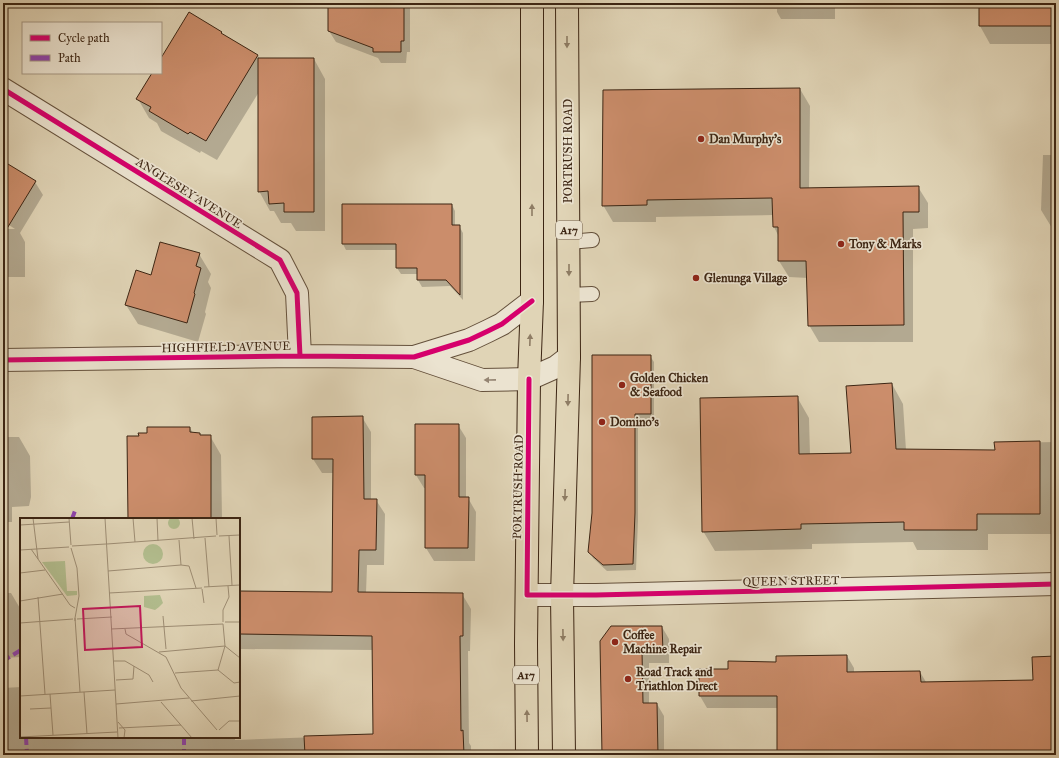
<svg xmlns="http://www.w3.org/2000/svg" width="1059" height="758" font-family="'IM FELL Great Primer',serif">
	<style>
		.shadow { fill: #0003 }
		.building { fill: #cb8d6b; stroke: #3c2513 }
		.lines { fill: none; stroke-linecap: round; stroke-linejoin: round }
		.service-casing { stroke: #65513c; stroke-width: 16 }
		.minor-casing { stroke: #65513c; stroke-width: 24 }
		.trunk-casing { stroke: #3c2513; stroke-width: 24 }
		.service { stroke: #ebe3d0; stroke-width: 14 }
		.minor { stroke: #ebe3d0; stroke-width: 22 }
		.trunk { stroke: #e0d4b6; stroke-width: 22 }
		.quiet { stroke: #8e44ad; stroke-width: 4; stroke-dasharray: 8 4; stroke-linecap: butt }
		.cycleway-casing { stroke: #ebe3d0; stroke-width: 8 }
		.cycleway { stroke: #d6006c; stroke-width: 5 }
		.oneway { fill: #8e7c64 }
		.oneway2 { fill: #948472 }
		.poi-dot { fill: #8f2418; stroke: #ebe3d0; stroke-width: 1.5 }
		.labels { text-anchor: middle; stroke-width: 3.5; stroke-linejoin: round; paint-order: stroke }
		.shield { fill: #ebe3d0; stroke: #705e4c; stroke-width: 1 }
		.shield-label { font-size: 11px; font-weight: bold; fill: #3c2513 }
		.poi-label { font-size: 12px; font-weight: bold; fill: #3c2513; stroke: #ebe3d0; text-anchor: start }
		.street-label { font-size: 12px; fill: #3c2513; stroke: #ebe3d0 }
		.inset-road { fill: none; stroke: #9e8e75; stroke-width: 1 }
		.view { fill: #c2185b; fill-opacity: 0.15; stroke: #c2185b; stroke-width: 2 }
		.inset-edge { fill: none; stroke: #3c2513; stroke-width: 2 }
	</style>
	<rect width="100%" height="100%" fill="#e0d4b6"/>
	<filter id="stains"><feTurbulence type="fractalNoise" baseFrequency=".005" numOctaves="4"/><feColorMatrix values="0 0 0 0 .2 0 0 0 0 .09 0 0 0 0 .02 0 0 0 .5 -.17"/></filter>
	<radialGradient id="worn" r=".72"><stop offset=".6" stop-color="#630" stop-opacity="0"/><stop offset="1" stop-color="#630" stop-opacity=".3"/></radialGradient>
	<path class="shadow" d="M329,3H410V52H407L406,63H381L378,58L336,42L329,31Z
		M623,3H835V19H781L777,12V9L626,8Z
		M980,3H1056V44H990L980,26Z
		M222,35L258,56L260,59H314L325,79V231H296L291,223H281L274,211H270L259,191V92L217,160L201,151L200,153L161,131L157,123L149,118L138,99L153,73H161V60Z
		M800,89L810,106L809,188L918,187L928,203V228L913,229V342H819L809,325L808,278L789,277L779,261V237L774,227V215L656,217V222H613L603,205Z
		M1043,155H1056V275L1055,274L1056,229L1052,228L1041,210Z
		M3,162L35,182L43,195L20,233L25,242V277H3V229H15L3,221Z
		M452,205L455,211V226H459L463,233V300L450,286L422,287L418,280V274H401L397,268V250H346L343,244Z
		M199,254L211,274L208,282L211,288L205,312L206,314L198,342L138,324L126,305L151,276Z
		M650,356L654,362V420H638V521L636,570L607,571L593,558L590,551Z
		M892,384L903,404L906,450L996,451L995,443L1056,442V534H988V550H917L913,542L812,544V549L715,551L703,531L797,397L809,418L810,455L852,454Z
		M362,417L371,432V500H376L385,514L384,565H367L366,593L462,594L471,609L470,651H468L469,743L471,746V755H30V752H3V688L21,687V737H235V740L374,735L373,650L239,649V592L333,593L334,473H322L313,459Z
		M458,425L466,438V498H468L476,512L475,561H434L426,548V488H424L416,475Z
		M190,428L193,433L200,434L201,436H210L221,455L222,519H129L140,437Z
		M3,433L6,437H19L30,456L31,497L29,506L12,507V522H3Z
		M3,593H11L21,610V657L3,658Z
		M662,627L669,639V663H649V704H657L664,716V755H603L601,641Z
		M847,656L854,668V673L920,672L926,682L1034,681L1056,657V755H778V708H707L700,696L729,670L777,663Z"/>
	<path class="building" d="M328,3L404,4V41H401V52H373V48L328,31Z
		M979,3H1056V26H979Z
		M189,12L222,32L221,33L258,55L206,141L190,132L188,134L149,111L151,107L136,99L152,73H161V58Z
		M258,58H314V212H284V203L269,204L268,191L258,192Z
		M800,88V188L919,186V212H903L904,325L808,326L806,261H778V227H773L772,198L647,200V205L602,206L603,90Z
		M3,161L36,181L3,235Z
		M342,204H452V225H460V295L446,280H417V268H396V244H342Z
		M160,242L200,253L196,266L201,268L194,293L195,294L187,323L125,305L136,270L151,275Z
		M592,355H651V414H635V513L633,564L603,565L588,552L592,513Z
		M892,383L896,449L995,450L994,442L1040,441V514H977V530H904V522L801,524V529L702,532L700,398L798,396L799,454L851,453L846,386Z
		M363,416L364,499H377L376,550H359L358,592L463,593V636H460L461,731L463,730L464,755H305L304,736L373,734L372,636L239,634V591L332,592L333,459H312V417Z
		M415,424H459V497H469L468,548H425V475H415Z
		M147,427H190V432L200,433V435H211V519H128L127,436H139L138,433H147Z
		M611,626H662L663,651H642L643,703H657L658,755H602L600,641Z
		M847,655V672L920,671L921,682L1033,680L1032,657L1056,656V755H777V696H699V669H728V661L776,662V656Z"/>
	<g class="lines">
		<g class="service-casing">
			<path id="service" d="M569,242L592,240
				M569,295L592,294"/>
		</g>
		<g class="minor-casing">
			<path id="minor" d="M3,89L280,260L297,293L300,356
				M414,357L482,380L529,379L556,367L569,357
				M3,360L300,356L414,357L469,340L488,331L502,324L532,301
				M527,595H596L1056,584"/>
		</g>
		<g class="trunk-casing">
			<path id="trunk" d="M527,755L526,644L529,379L532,301V3
				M564,755L562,596L569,357L567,3"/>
		</g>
		<use href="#service" class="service"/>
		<use href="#minor" class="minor"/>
		<use href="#trunk" class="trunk"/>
		<path class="quiet" d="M72,519L76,508
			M3,661L21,650
			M26,737L27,755
			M184,737V755"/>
		<g class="cycleway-casing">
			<path id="cycleway" d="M3,89L280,260L297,293L300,356
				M3,360L300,356L414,357L469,340L488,331L502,324L532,301
				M529,379L527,595H596L1056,584"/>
		</g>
		<use href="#cycleway" class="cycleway"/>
	</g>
	<defs><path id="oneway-solid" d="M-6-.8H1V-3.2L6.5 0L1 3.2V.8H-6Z"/></defs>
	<g class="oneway">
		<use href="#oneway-solid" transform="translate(567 42) rotate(90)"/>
		<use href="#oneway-solid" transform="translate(532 210) rotate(-90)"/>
		<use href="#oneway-solid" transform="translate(569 270) rotate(90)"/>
		<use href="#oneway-solid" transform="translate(530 340) rotate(-88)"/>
		<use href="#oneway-solid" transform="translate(568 400) rotate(91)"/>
		<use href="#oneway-solid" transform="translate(565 495) rotate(92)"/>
		<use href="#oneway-solid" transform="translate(563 635) rotate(89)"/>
		<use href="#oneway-solid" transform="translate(527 716) rotate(-91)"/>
	</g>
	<use class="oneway2" href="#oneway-solid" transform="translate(490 380) rotate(179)"/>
	<g class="poi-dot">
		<circle cx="701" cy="139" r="4"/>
		<circle cx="841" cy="244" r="4"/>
		<circle cx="696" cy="278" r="4"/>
		<circle cx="622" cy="385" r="4"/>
		<circle cx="602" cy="422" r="4"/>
		<circle cx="615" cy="642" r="4"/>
		<circle cx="628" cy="679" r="4"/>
	</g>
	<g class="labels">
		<g class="shield">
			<rect x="556" y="221" width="26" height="18" rx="3"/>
			<rect x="513" y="666" width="26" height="18" rx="3"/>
		</g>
		<g class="shield-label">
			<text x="569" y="234">A17</text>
			<text x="526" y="679">A17</text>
		</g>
		<g class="poi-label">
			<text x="709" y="143">Dan Murphy's</text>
			<text x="849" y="248">Tony &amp; Marks</text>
			<text x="704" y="282">Glenunga Village</text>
			<text x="630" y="382">Golden Chicken<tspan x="630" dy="14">&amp; Seafood</tspan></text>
			<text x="610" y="426">Domino's</text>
			<text x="623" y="639">Coffee<tspan x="623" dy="14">Machine Repair</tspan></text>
			<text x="636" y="676">Road Track and<tspan x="636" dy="14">Triathlon Direct</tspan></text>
		</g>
		<g class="street-label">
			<text transform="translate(568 151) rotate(-90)" y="4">PORTRUSH ROAD</text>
			<text transform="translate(189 193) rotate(32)" y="4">ANGLESEY AVENUE</text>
			<text transform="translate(226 347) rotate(-1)" y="4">HIGHFIELD AVENUE</text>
			<text transform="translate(518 487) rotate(-89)" y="4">PORTRUSH ROAD</text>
			<text transform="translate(791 581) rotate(-1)" y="4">QUEEN STREET</text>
		</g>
	</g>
	<g transform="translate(20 518)">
		<rect width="220" height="220" fill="#e0d4b6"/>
		<path d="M148 5a6 6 0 1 1 12 0a6 6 0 1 1-12 0ZM123 36a10 10 0 1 1 20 0a10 10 0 1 1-20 0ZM45,43L47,73H57V77L47,78L22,44ZM140,77L143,85L139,89L135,92L124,89V78Z" fill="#b2bd8e"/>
		<path class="inset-road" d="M13,0L18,41M49,0L51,27M85,0L98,220M113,0L115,24M137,0L138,23M172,0L174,21M196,0L197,17M0,7L49,4M199,18L220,17M209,18L212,67M185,20L189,69M159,22L161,47L169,48L176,70M87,26L196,18M52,28L86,26M51,30L57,50L59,78L55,100M11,31L50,87L55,90M0,32L49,29M88,53L161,47M0,55L25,52M184,69L220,67M182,71L184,85M89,75L182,70M18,79L25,176M0,83L43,76M143,98L146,131M57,101L92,99M55,103V100L60,174M203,104V92L209,79L208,68M205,104H220M0,105L53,101M91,111L203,106M105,111L106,116L146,139L161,170L197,212M139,134L205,128L220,140M94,143H105L129,157L133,164M198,152L205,128L203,106M155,155L198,152L214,165L220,164M96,162L113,161L114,148M64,174L67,216M30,176L33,217M0,178L95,172M171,183L220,178M141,184L172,220M96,186L169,180M10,191L31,190M98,204L105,212L104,220M99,210L161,207M199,212L209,203H220M0,219L97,214"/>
		<path class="view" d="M120,88L122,129L65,132L63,91Z"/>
		<rect width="220" height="220" class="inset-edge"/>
	</g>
	<rect width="1059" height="758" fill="none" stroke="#e0d4b6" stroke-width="16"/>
	<rect x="4" y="4" width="1051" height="750" fill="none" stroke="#3c2513" stroke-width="2"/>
	<rect x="8" y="8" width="1043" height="742" fill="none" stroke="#3c2513"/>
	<rect x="22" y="22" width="140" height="52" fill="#ebe3d0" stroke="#a59784"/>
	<rect x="30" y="35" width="20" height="6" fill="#d6006c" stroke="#a59784"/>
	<text x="58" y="42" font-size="12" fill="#3c2513">Cycle path</text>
	<rect x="30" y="55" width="20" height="6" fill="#8e44ad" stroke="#a59784"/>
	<text x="58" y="62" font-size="12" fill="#3c2513">Path</text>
	<rect width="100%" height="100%" filter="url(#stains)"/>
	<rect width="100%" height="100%" fill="url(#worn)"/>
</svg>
